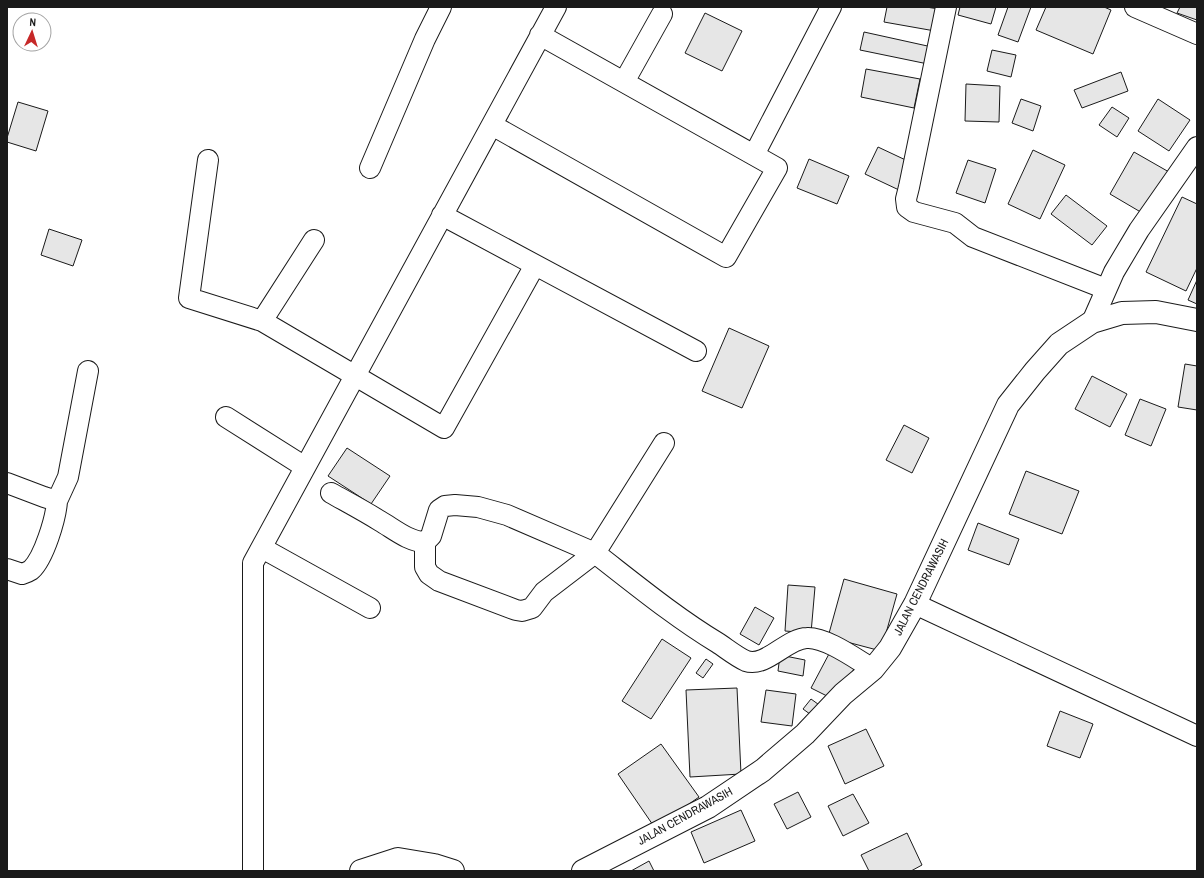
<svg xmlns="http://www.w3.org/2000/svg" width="1204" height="878" font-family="'Archivo Narrow',sans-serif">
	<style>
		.building { fill: #e6e6e6; stroke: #1a1a1a }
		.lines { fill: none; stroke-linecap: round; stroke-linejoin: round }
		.street-casing { stroke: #1a1a1a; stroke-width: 22 }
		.secondary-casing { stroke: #1a1a1a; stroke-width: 24 }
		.street { stroke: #fff; stroke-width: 20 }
		.secondary { stroke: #fff; stroke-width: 22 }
		.labels { text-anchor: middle; stroke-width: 3; stroke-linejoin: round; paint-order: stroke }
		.street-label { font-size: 12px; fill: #1a1a1a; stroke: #fff }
	</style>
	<rect width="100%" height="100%" fill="#fff"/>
	<path class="building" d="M887,7H926L939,9L935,31L884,22Z
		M960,7H996L991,24L958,15Z
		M1008,7H1031L1018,42L998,35Z
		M1046,7H1104L1111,10L1093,54L1036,30Z
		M1180,7H1197V20L1177,13Z
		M705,13L742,31L722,71L685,53Z
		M864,32L932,47L928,64L860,50Z
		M992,50L1016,55L1011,77L987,71Z
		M866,69L920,79L914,108L861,97Z
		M1121,72L1128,91L1082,108L1074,90Z
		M966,84L1000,86L999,122L965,121Z
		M1021,99L1041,106L1033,131L1012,123Z
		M1158,99L1190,120L1169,151L1138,131Z
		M18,102L48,111L36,151L7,142V138Z
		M1112,107L1129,118L1117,137L1099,125Z
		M878,147L912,163L899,190L865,174Z
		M1033,150L1065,165L1040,219L1008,204Z
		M1134,152L1169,172L1144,214L1110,194Z
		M809,159L849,176L837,204L797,188Z
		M968,160L996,169L985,203L956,193Z
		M1066,195L1107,226L1092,245L1051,214Z
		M1182,197L1197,204V268L1186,291L1146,272Z
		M49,229L82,240L73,266L41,255Z
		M1197,280V304L1188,300Z
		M729,328L769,346L742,408L702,391Z
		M1185,364L1197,366V410L1178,407Z
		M1092,376L1127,394L1110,427L1075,409Z
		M1140,399L1166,409L1151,446L1125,435Z
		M904,425L929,438L912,473L886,460Z
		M347,448L390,476L371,504L328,476Z
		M1026,471L1079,491L1062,534L1009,514Z
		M978,523L1019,539L1009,565L968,550Z
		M844,579L897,594L881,651L828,637Z
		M788,585L815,587L811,633L785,631Z
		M755,607L774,618L759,645L740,634Z
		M662,639L691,658L651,719L622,701Z
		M830,652L856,665L837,701L811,688Z
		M780,655L805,660L803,676L778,671Z
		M706,659L713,664L703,678L696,673Z
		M737,688L741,774L690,777L686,690Z
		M766,690L796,694L792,726L761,722Z
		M811,699L822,707L814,717L803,709Z
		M1060,711L1093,724L1080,758L1047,746Z
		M866,729L884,766L845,784L828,746Z
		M661,744L699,797L655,828L618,774Z
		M798,792L811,817L787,829L774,804Z
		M853,794L869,823L843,836L828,806Z
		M741,810L755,841L704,863L691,832Z
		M907,833L922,865L911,871H869L861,855Z
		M649,861L654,871H631Z"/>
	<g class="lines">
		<g class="street-casing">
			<path id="street" d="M946,7L909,187L906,199L907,207L914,212L955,223L973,237L1106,289
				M1135,7L1197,34
				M624,82L662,14
				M492,125L726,257L777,168L540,35
				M754,155L831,7
				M208,160L189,298L262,321L444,428L535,265
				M370,168L425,39L441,7
				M442,215L696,351
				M262,321L314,240
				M1092,322L1114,272L1139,230L1197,147
				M226,417L305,467
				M7,483L44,497L57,501L68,477L88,371
				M331,493C347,502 364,511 380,521C394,529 409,542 425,542L431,536L439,510L445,506L455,505L478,507L507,515L595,553L664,443
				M425,542V567L429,574L439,581L516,610L522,611L532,608L544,592L595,553C635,584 675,617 718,643C727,649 737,657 746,661C766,668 787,638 807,638C826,637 856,659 873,669
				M262,548L370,608
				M7,569L22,574C25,573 28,572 31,570C44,558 56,518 57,501
				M915,604L1197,736
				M253,871V563L556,7"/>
		</g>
		<g class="secondary-casing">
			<path id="secondary" d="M361,871L398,859L434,865L453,871
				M583,871L708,807L763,770L805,734L843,694L873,669L890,648L915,604L1008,405L1035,371L1059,344L1092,322L1122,313L1156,312L1197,320"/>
		</g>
		<use href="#street" class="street"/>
		<use href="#secondary" class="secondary"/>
	</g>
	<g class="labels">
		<g class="street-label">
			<text transform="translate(921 587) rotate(-63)" y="4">JALAN CENDRAWASIH</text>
			<text transform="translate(685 816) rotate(-29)" y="4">JALAN CENDRAWASIH</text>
		</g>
	</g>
	<rect width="1204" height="878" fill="none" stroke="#1a1a1a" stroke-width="16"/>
	<g transform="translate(32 32) rotate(4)"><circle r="19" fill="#ffffff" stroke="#a3a3a3"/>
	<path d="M0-3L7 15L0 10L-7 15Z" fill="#c62828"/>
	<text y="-6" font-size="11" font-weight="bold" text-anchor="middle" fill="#1a1a1a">N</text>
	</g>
</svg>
